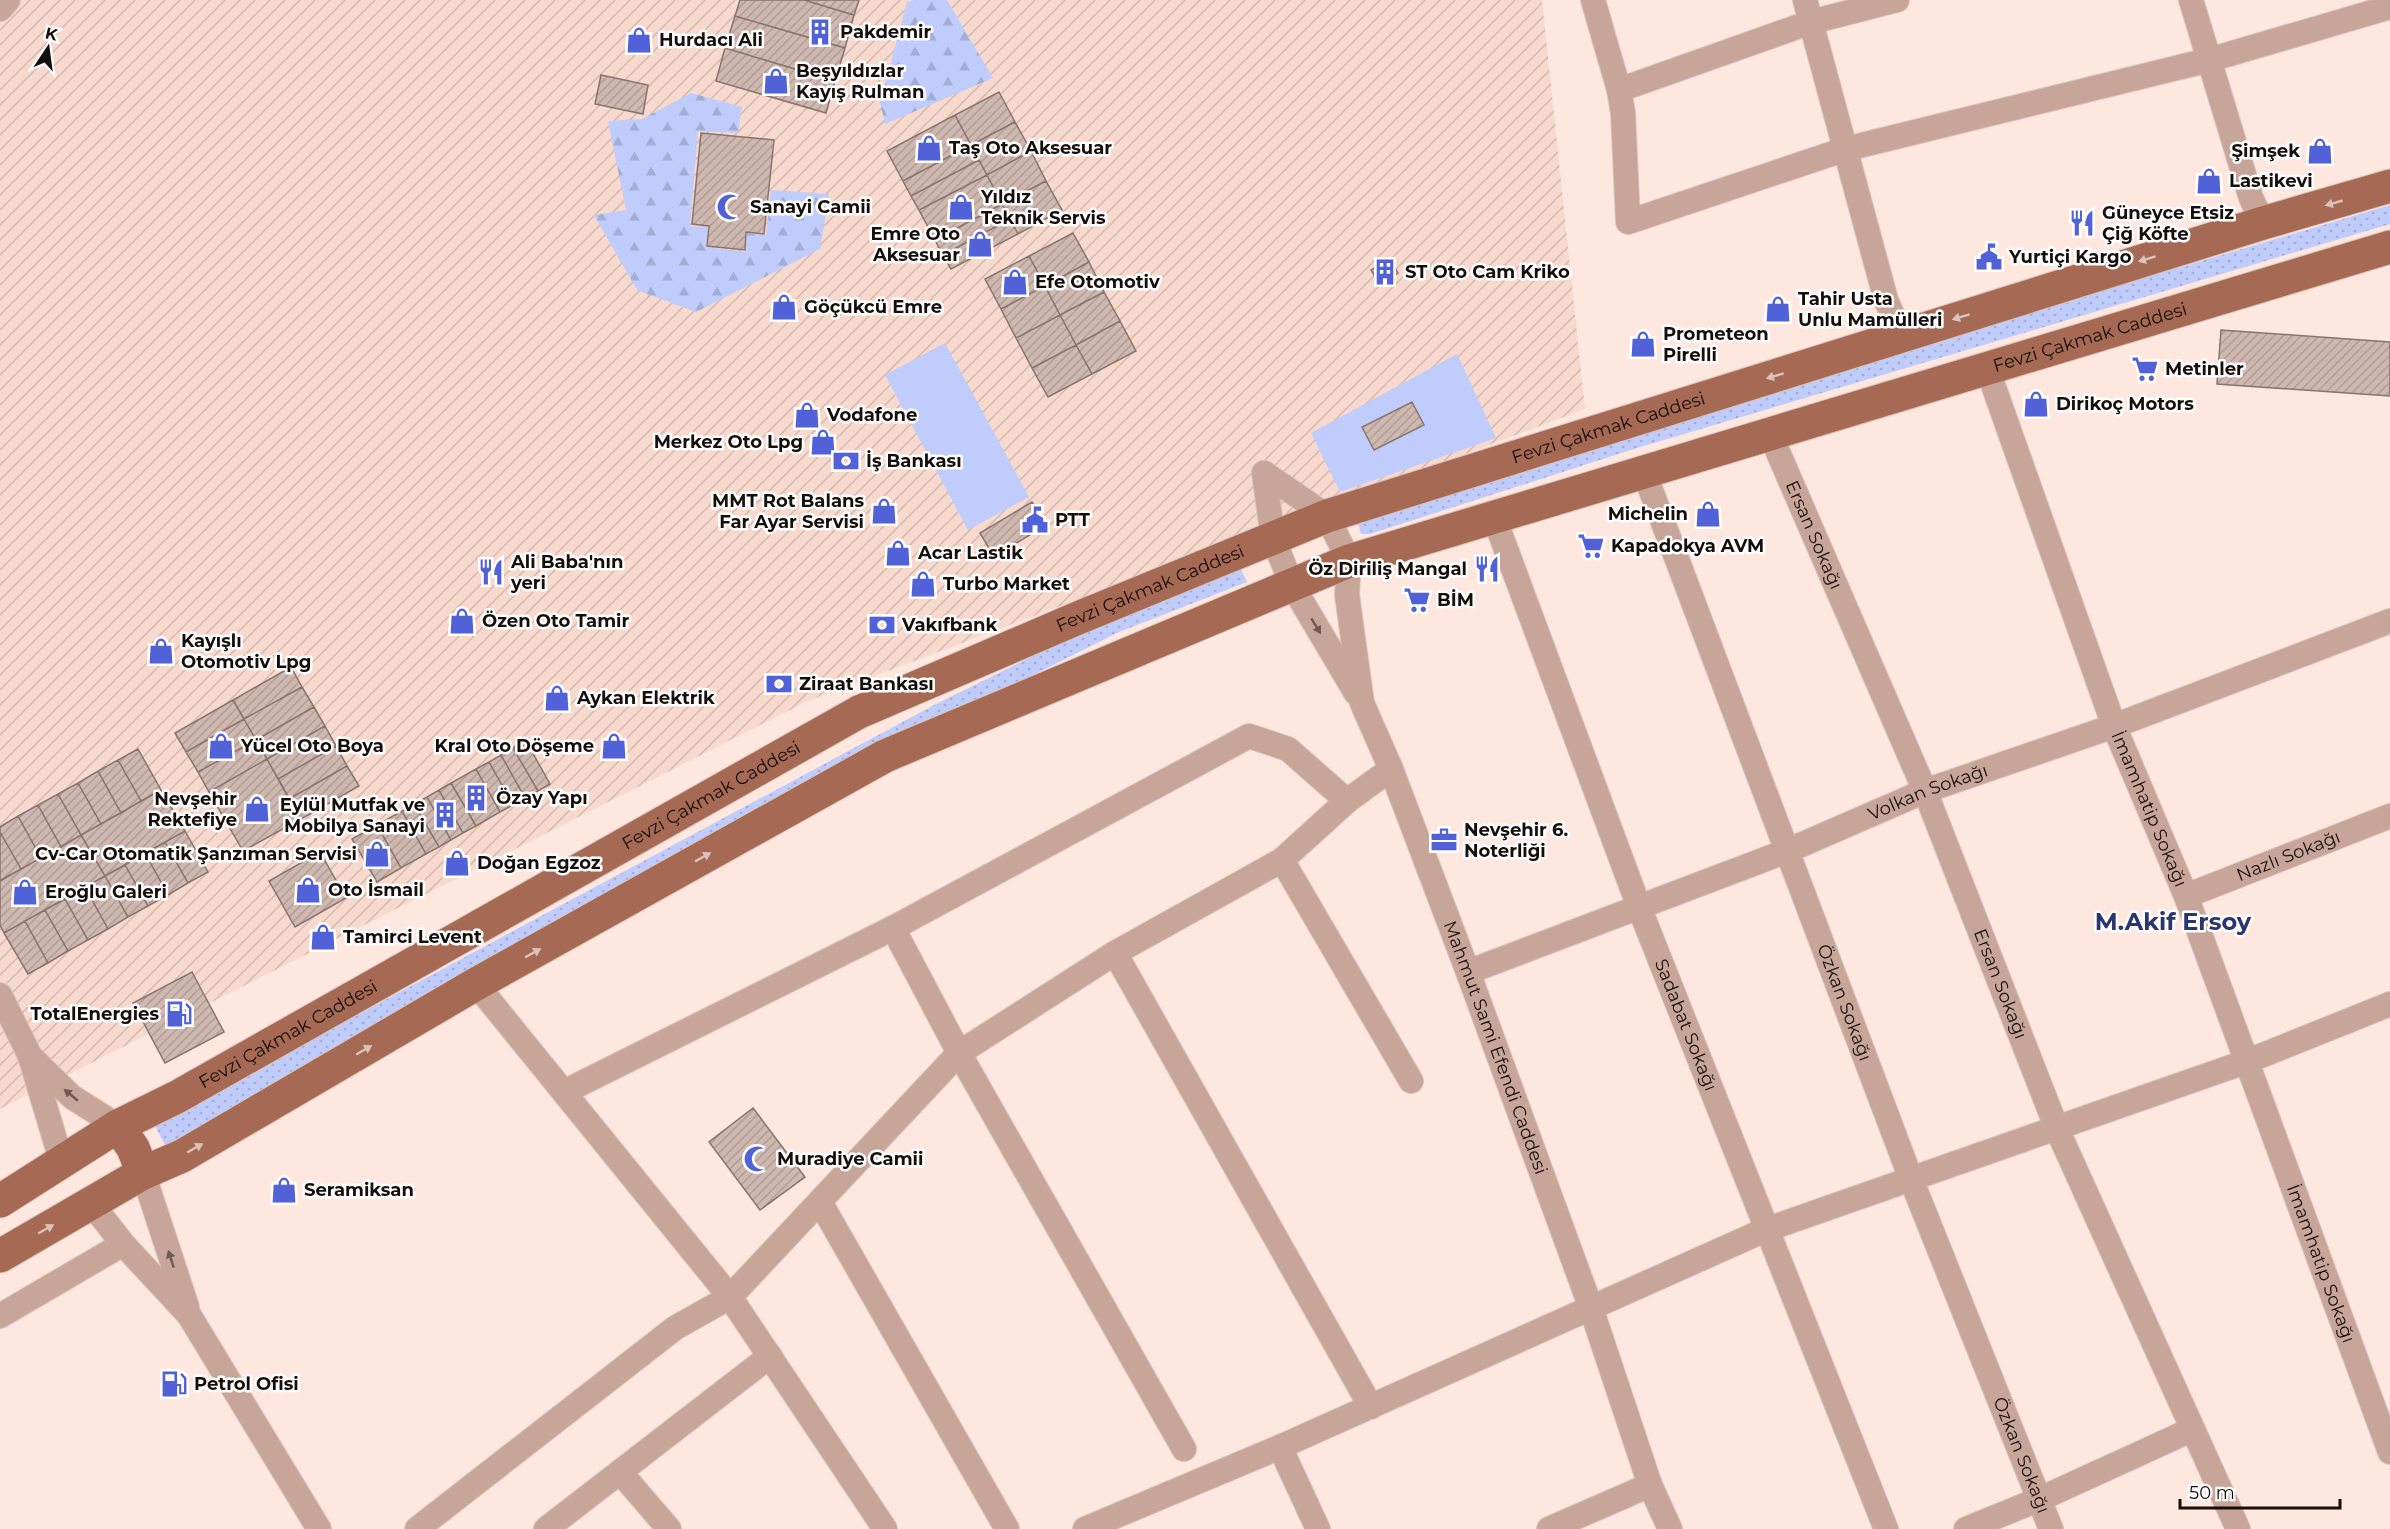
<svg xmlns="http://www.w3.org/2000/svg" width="2390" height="1529" font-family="Montserrat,sans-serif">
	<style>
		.industrial { fill: url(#industrial-furrows) }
		.grass { fill: url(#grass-dots) }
		.forest { fill: url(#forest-firs) }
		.park { fill: #bfccfc }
		.building { fill: url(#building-hatch); stroke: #88746d; stroke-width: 1.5 }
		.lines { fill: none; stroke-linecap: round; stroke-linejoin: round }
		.street-casing { stroke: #d9c4bd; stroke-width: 26 }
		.primary-casing { stroke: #d9c4bd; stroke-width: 35 }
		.street { stroke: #c8a599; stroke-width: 24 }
		.primary { stroke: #a56954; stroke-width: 33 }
		.oneway { fill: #dbc3bb }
		.oneway2 { fill: #6e5a52 }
		.labels { text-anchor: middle; stroke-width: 5; stroke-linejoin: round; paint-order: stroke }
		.poi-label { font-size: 18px; font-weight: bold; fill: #150e0b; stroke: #fff; text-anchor: start }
		.street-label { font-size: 18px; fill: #150e0b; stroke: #fff }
		.district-label { font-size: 24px; font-weight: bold; fill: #2b356f; stroke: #fff }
	</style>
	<defs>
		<pattern id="industrial-furrows" width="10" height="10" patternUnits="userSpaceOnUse" patternTransform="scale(1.5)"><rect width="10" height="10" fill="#f7d9ce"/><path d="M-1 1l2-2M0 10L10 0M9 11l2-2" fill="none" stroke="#d3b9b0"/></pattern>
		<pattern id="grass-dots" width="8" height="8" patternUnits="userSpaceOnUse" patternTransform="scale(1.5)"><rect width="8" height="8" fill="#bfccfc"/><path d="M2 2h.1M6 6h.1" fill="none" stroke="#a3aed7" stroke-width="1.8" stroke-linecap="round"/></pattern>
		<pattern id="forest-firs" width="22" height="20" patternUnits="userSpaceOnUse" patternTransform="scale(1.5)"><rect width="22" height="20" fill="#bfccfc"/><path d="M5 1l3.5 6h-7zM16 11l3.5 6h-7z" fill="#a3aed7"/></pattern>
		<pattern id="building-hatch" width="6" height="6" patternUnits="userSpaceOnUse" patternTransform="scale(1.5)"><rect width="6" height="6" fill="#ceb8b0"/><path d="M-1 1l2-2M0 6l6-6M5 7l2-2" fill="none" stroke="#b09d96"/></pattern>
	</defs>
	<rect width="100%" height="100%" fill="#fee7df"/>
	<path class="industrial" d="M0,0H1542L1585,409L808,701L0,1109Z"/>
	<path class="grass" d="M2390,205V224L1637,448L1370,534H1361L1358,523L1949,336Z
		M1239,565L1247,582L1119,632L935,724L168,1151L154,1124L934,705L1114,616Z"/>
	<path class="forest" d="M915,0H947L993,78L885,124L880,103L907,2Z
		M691,93L742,107L738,133L698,131L690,226L708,227L706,247L745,252L747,233L766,235L771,190L829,194L820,249L696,312L637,290L594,215L626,210L608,121L642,119Z"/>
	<path class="park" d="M945,343L1029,497L968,530L885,375Z
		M1457,354L1496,438L1340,492L1311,433Z"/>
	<path class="building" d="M740,0H804L854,15L845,48L735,16Z
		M804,0H859L854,15Z
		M735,16L845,48L835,81L725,48Z
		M725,48L835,81L826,113L716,81Z
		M601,75L648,85L643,114L595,104Z
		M999,92L1015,122L971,145L955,115Z
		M955,115L971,145L903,181L887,151Z
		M1015,122L1031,151L987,175L971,145Z
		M701,133L774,140L764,234L746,232L745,250L707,246L709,226L692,224Z
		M971,145L979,160L911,196L903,181Z
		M1031,151L1046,181L1002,204L987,175Z
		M979,160L987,175L919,210L911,196Z
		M987,175L1002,204L935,240L919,210Z
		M1046,181L1062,210L1018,234L1002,204Z
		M1002,204L1010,219L943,255L935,240Z
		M1010,219L1018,234L951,269L943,255Z
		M1073,233L1089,262L1045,286L1029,256Z
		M1029,256L1045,286L1001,309L985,279Z
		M1390,259L1398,273L1380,285L1371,270Z
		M1089,262L1104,292L1060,315L1045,286Z
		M1045,286L1060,315L1016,338L1001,309Z
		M1104,292L1120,321L1076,345L1060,315Z
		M1060,315L1076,345L1032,368L1016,338Z
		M1120,321L1136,351L1092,374L1076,345Z
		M2221,330L2390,342V396L2217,384Z
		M1076,345L1092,374L1048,397L1032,368Z
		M1412,402L1424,425L1374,450L1362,427Z
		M1032,502L1046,525L994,557L980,533Z
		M291,667L302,687L244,719L233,700Z
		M302,687L314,707L256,740L244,719Z
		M233,700L244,719L186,752L175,733Z
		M314,707L325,726L267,759L256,740Z
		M244,719L256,740L198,772L186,752Z
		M325,726L336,746L278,779L267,759Z
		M256,740L267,759L209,792L198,772Z
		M526,741L550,784L538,791L513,748Z
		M336,746L347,766L289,799L278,779Z
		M513,748L538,791L525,798L501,755Z
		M138,749L161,790L141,801L118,760Z
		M501,755L525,798L513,805L489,762Z
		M267,759L301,819L243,851L209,792Z
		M118,760L141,801L121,813L98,771Z
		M489,762L513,805L500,812L476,769Z
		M347,766L359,786L301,819L289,799Z
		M476,769L500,812L476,826L451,783Z
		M98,771L121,813L101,824L78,783Z
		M78,783L101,824L81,835L58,794Z
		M451,783L476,826L463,833L439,790Z
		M161,790L185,831L105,876L81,835Z
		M439,790L463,833L451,840L427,797Z
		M58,794L81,835L61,847L38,805Z
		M427,797L451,840L439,847L414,804Z
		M414,804L439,847L426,854L402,811Z
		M38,805L61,847L41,858L18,816Z
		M402,811L426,854L401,868L377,825Z
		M18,816L41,858L21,869L0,832V827Z
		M377,825L401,868L377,882L352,839Z
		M185,831L208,872L188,883L165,842Z
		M0,832L21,869L1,880L0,878Z
		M81,835L105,876L4,933L0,925V881Z
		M165,842L188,883L168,895L145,853Z
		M320,852L346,898L295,927L269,881Z
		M145,853L168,895L148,906L125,865Z
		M125,865L148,906L128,917L105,876Z
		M105,876L128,917L108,929L85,887Z
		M85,887L108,929L88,940L65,899Z
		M65,899L88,940L68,951L45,910Z
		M45,910L68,951L48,963L25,921Z
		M25,921L48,963L28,974L4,933Z
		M192,972L224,1032L165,1063L133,1003Z
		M753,1108L805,1177L760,1210L709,1142Z"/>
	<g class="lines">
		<g class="street-casing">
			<g id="street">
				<path d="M1593,0L1619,90L1623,113L1628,222L1846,149L2209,60L2390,7"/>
				<path d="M1805,0L1886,300L1902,336"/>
				<path d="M2191,0L2251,198L2263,223"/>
				<path d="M0,9L8,0"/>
				<path d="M1619,90L1811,22L1897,0"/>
				<path id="s1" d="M1987,368L2114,726L2186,896L2390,1452"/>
				<path id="s2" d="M1771,436L1925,791L2057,1129L2238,1529"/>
				<path id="s3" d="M1644,472L1911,1179L2051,1529"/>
				<path id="s4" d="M1264,473L1327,516L1349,561L1347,595L1362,703L1391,769L1468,972L1591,1308L1650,1485L1670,1529"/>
				<path d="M1264,473L1273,538L1292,585L1356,693"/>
				<path id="s5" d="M1494,517L1639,907L1886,1529"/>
				<path d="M1282,860L1411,1081"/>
				<path id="s6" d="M2186,896L2390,816"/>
				<path d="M893,928L959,1053L1184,1449"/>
				<path d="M1115,953L1371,1407"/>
				<path id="s7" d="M1468,972L1787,851L1925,791L2114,726L2390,621"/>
				<path d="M476,984L730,1297L885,1529"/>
				<path d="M0,995L30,1056L61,1160"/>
				<path d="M30,1056L72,1097L118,1126"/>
				<path d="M564,1092L893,928L1249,736L1288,749L1347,801"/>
				<path d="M143,1173L187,1307"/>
				<path d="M820,1202L1007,1529"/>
				<path d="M91,1203L123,1244L189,1315L319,1529"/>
				<path d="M0,1316L123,1244"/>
				<path d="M1280,1447L1318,1529"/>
				<path d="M620,1472L669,1529"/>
				<path d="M417,1529L675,1328L730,1297L959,1053L1115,953L1282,860L1347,801L1391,769"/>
				<path d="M546,1529L770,1356"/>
				<path d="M1085,1529L1280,1447L1765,1230L2248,1061L2390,1004"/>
				<path d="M1549,1529L1650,1485"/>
				<path d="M1966,1529L2040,1499L2191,1430"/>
			</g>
		</g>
		<g class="primary-casing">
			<g id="primary">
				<path d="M118,1126L133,1148L143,1173"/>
				<path id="s8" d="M0,1201L118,1126L177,1097L859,712L1078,618L1327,516L2263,223L2390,186"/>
				<path id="s9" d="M0,1256L143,1173L182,1156L476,984L885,756L1349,561L2390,247"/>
			</g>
		</g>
		<use href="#street" class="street"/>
		<use href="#primary" class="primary"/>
	</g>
	<defs><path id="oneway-solid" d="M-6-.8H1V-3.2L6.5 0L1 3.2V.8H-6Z" transform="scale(1.5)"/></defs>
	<g class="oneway">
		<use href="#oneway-solid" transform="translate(2334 203) rotate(164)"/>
		<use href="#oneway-solid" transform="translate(2147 259) rotate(163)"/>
		<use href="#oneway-solid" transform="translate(1961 317) rotate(163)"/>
		<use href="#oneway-solid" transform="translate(1775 376) rotate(163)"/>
		<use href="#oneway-solid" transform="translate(703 857) rotate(-29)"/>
		<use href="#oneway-solid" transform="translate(533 953) rotate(-29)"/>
		<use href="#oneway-solid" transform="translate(364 1050) rotate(-30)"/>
		<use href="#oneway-solid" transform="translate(195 1148) rotate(-30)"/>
		<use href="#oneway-solid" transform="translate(46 1229) rotate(-30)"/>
	</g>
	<g class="oneway2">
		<use href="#oneway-solid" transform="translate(1316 626) rotate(59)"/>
		<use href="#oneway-solid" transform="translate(71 1095) rotate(-140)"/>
		<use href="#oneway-solid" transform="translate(171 1259) rotate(-108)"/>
	</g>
	<defs>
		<g id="building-bare" transform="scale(2.07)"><path d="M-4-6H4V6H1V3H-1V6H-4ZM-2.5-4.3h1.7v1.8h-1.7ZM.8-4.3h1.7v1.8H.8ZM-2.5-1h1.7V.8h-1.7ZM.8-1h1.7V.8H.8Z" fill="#5162d8" stroke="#fff" stroke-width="2.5" paint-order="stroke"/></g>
		<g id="shop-bare" transform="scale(2.07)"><path d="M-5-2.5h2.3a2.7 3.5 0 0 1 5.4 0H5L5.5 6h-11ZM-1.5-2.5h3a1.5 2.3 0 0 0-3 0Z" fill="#5162d8" stroke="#fff" stroke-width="2.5" paint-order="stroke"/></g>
		<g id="mosque-bare" transform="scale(2.07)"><path d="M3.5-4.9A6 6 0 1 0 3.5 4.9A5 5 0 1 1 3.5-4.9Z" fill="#5162d8" stroke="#fff" stroke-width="2.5" paint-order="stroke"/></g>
		<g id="restaurant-bare" transform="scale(2.07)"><path d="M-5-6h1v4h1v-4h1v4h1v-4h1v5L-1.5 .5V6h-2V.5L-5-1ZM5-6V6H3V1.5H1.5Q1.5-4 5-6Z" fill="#5162d8" stroke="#fff" stroke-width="2.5" paint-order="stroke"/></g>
		<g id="civic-bare" transform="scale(2.07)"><path d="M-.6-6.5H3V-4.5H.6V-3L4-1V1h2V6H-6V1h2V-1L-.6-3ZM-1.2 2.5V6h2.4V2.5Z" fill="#5162d8" stroke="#fff" stroke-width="2.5" paint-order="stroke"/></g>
		<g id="supermarket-bare" transform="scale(2.07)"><path d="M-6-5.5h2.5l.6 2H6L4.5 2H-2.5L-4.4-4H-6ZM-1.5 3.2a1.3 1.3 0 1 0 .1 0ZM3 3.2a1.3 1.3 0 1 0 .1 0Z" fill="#5162d8" stroke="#fff" stroke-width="2.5" paint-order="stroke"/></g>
		<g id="bank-bare" transform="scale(2.07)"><path d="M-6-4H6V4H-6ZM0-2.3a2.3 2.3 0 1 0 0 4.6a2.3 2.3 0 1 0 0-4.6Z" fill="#5162d8" stroke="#fff" stroke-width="2.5" paint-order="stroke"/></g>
		<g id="office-bare" transform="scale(2.07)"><path d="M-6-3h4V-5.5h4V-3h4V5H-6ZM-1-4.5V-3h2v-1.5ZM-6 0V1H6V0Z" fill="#5162d8" stroke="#fff" stroke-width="2.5" paint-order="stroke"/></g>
		<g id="fuel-bare" transform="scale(2.07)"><path d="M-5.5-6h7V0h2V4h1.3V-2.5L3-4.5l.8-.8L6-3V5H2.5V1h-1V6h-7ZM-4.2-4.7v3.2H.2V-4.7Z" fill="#5162d8" stroke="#fff" stroke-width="2.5" paint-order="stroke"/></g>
	</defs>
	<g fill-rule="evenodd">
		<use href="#building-bare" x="820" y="32"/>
		<use href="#shop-bare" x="639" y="40"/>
		<use href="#shop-bare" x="776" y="81"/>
		<use href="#shop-bare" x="929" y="148"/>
		<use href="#shop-bare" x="2320" y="151"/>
		<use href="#shop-bare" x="2209" y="181"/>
		<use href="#mosque-bare" x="730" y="207"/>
		<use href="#shop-bare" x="961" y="207"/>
		<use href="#restaurant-bare" x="2082" y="223"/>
		<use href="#shop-bare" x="980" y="244"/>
		<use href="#civic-bare" x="1989" y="257"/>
		<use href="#building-bare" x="1385" y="272"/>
		<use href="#shop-bare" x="1015" y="282"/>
		<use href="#shop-bare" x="784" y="307"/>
		<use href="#shop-bare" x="1778" y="309"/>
		<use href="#shop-bare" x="1643" y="344"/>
		<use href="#supermarket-bare" x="2145" y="369"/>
		<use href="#shop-bare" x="2036" y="404"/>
		<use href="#shop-bare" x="807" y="415"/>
		<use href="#shop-bare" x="823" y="442"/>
		<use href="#bank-bare" x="846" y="461"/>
		<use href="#shop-bare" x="884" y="511"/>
		<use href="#shop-bare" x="1708" y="514"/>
		<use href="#civic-bare" x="1035" y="520"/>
		<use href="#supermarket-bare" x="1591" y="546"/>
		<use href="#shop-bare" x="898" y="553"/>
		<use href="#restaurant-bare" x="1487" y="569"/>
		<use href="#restaurant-bare" x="491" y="572"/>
		<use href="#shop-bare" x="923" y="584"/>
		<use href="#supermarket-bare" x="1417" y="600"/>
		<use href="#shop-bare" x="462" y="621"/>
		<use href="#bank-bare" x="882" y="625"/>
		<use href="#shop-bare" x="161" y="651"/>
		<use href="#bank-bare" x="779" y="684"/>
		<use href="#shop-bare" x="557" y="698"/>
		<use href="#shop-bare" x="221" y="746"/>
		<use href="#shop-bare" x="614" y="746"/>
		<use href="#building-bare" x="476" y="798"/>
		<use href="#shop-bare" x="257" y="809"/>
		<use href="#building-bare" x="445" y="815"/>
		<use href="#office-bare" x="1444" y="840"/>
		<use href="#shop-bare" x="377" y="854"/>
		<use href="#shop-bare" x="457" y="863"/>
		<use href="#shop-bare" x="308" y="890"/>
		<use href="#shop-bare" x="25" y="892"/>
		<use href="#shop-bare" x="323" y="937"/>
		<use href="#fuel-bare" x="179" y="1014"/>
		<use href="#mosque-bare" x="757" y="1159"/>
		<use href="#shop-bare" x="284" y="1190"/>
		<use href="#fuel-bare" x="174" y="1384"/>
	</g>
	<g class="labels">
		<g class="poi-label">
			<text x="840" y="38">Pakdemir</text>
			<text x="659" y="46">Hurdacı Ali</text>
			<text x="796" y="77">Beşyıldızlar<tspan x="796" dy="21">Kayış Rulman</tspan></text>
			<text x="949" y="154">Taş Oto Aksesuar</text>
			<text x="2300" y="157" text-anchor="end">Şimşek</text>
			<text x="2229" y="187">Lastikevi</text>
			<text x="981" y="203">Yıldız<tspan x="981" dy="21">Teknik Servis</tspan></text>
			<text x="750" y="213">Sanayi Camii</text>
			<text x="2102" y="219">Güneyce Etsiz<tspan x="2102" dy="21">Çiğ Köfte</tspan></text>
			<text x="960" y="240" text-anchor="end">Emre Oto<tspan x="960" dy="21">Aksesuar</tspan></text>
			<text x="2009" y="263">Yurtiçi Kargo</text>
			<text x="1405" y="278">ST Oto Cam Kriko</text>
			<text x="1035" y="288">Efe Otomotiv</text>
			<text x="1798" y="305">Tahir Usta<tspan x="1798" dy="21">Unlu Mamülleri</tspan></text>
			<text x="804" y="313">Göçükcü Emre</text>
			<text x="1663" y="340">Prometeon<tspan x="1663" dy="21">Pirelli</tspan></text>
			<text x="2165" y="375">Metinler</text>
			<text x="2056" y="410">Dirikoç Motors</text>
			<text x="827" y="421">Vodafone</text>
			<text x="803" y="448" text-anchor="end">Merkez Oto Lpg</text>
			<text x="866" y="467">İş Bankası</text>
			<text x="864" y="507" text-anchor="end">MMT Rot Balans<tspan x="864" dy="21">Far Ayar Servisi</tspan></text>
			<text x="1688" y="520" text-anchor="end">Michelin</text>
			<text x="1055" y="526">PTT</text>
			<text x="1611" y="552">Kapadokya AVM</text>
			<text x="918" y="559">Acar Lastik</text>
			<text x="511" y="568">Ali Baba'nın<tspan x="511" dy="21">yeri</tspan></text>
			<text x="1467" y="575" text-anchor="end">Öz Diriliş Mangal</text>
			<text x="943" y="590">Turbo Market</text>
			<text x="1437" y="606">BİM</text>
			<text x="482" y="627">Özen Oto Tamir</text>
			<text x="902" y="631">Vakıfbank</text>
			<text x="181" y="647">Kayışlı<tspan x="181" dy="21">Otomotiv Lpg</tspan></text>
			<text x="799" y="690">Ziraat Bankası</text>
			<text x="577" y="704">Aykan Elektrik</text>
			<text x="241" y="752">Yücel Oto Boya</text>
			<text x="594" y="752" text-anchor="end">Kral Oto Döşeme</text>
			<text x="496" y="804">Özay Yapı</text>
			<text x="237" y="805" text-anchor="end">Nevşehir<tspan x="237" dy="21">Rektefiye</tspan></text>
			<text x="425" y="811" text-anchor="end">Eylül Mutfak ve<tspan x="425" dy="21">Mobilya Sanayi</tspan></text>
			<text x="1464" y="836">Nevşehir 6.<tspan x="1464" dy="21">Noterliği</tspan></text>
			<text x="357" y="860" text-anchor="end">Cv-Car Otomatik Şanzıman Servisi</text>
			<text x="477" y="869">Doğan Egzoz</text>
			<text x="328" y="896">Oto İsmail</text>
			<text x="45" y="898">Eroğlu Galeri</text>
			<text x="343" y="943">Tamirci Levent</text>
			<text x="159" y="1020" text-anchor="end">TotalEnergies</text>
			<text x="777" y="1165">Muradiye Camii</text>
			<text x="304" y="1196">Seramiksan</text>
			<text x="194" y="1390">Petrol Ofisi</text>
		</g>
		<g class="street-label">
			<text dy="6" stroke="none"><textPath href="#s9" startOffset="2294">Fevzi Çakmak Caddesi</textPath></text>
			<text dy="6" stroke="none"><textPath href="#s8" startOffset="1791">Fevzi Çakmak Caddesi</textPath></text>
			<text dy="6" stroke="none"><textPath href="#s2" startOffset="108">Ersan Sokağı</textPath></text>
			<text dy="6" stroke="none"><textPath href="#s8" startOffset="1305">Fevzi Çakmak Caddesi</textPath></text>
			<text dy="6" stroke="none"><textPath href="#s7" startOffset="494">Volkan Sokağı</textPath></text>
			<text dy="6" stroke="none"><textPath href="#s8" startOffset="819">Fevzi Çakmak Caddesi</textPath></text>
			<text dy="6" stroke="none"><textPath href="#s1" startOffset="470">İmamhatip Sokağı</textPath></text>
			<text dy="6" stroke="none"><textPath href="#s6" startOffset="110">Nazlı Sokağı</textPath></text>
			<text dy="6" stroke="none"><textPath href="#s2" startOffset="594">Ersan Sokağı</textPath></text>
			<text dy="6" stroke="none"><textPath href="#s3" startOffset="567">Özkan Sokağı</textPath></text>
			<text dy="6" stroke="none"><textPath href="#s5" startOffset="543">Sadabat Sokağı</textPath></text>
			<text dy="6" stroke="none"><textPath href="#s8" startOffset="333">Fevzi Çakmak Caddesi</textPath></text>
			<text dy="6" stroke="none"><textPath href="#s4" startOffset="639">Mahmut Sami Efendi Caddesi</textPath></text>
			<text dy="6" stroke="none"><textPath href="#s1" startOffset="956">İmamhatip Sokağı</textPath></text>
			<text dy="6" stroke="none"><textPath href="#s3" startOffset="1053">Özkan Sokağı</textPath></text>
		</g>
		<g class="district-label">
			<text x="2173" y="930">M.Akif Ersoy</text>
		</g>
	</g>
	<g transform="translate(48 48) rotate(13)" stroke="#ffffff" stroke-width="4.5" paint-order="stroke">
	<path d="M0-4.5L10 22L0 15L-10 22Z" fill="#150e0b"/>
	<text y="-9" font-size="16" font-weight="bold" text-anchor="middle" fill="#150e0b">K</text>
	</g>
	<path d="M2180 1499v9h160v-9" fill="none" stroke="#150e0b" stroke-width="3"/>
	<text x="2189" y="1499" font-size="18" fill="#150e0b" stroke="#ffffff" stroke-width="4.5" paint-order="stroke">50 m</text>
</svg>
